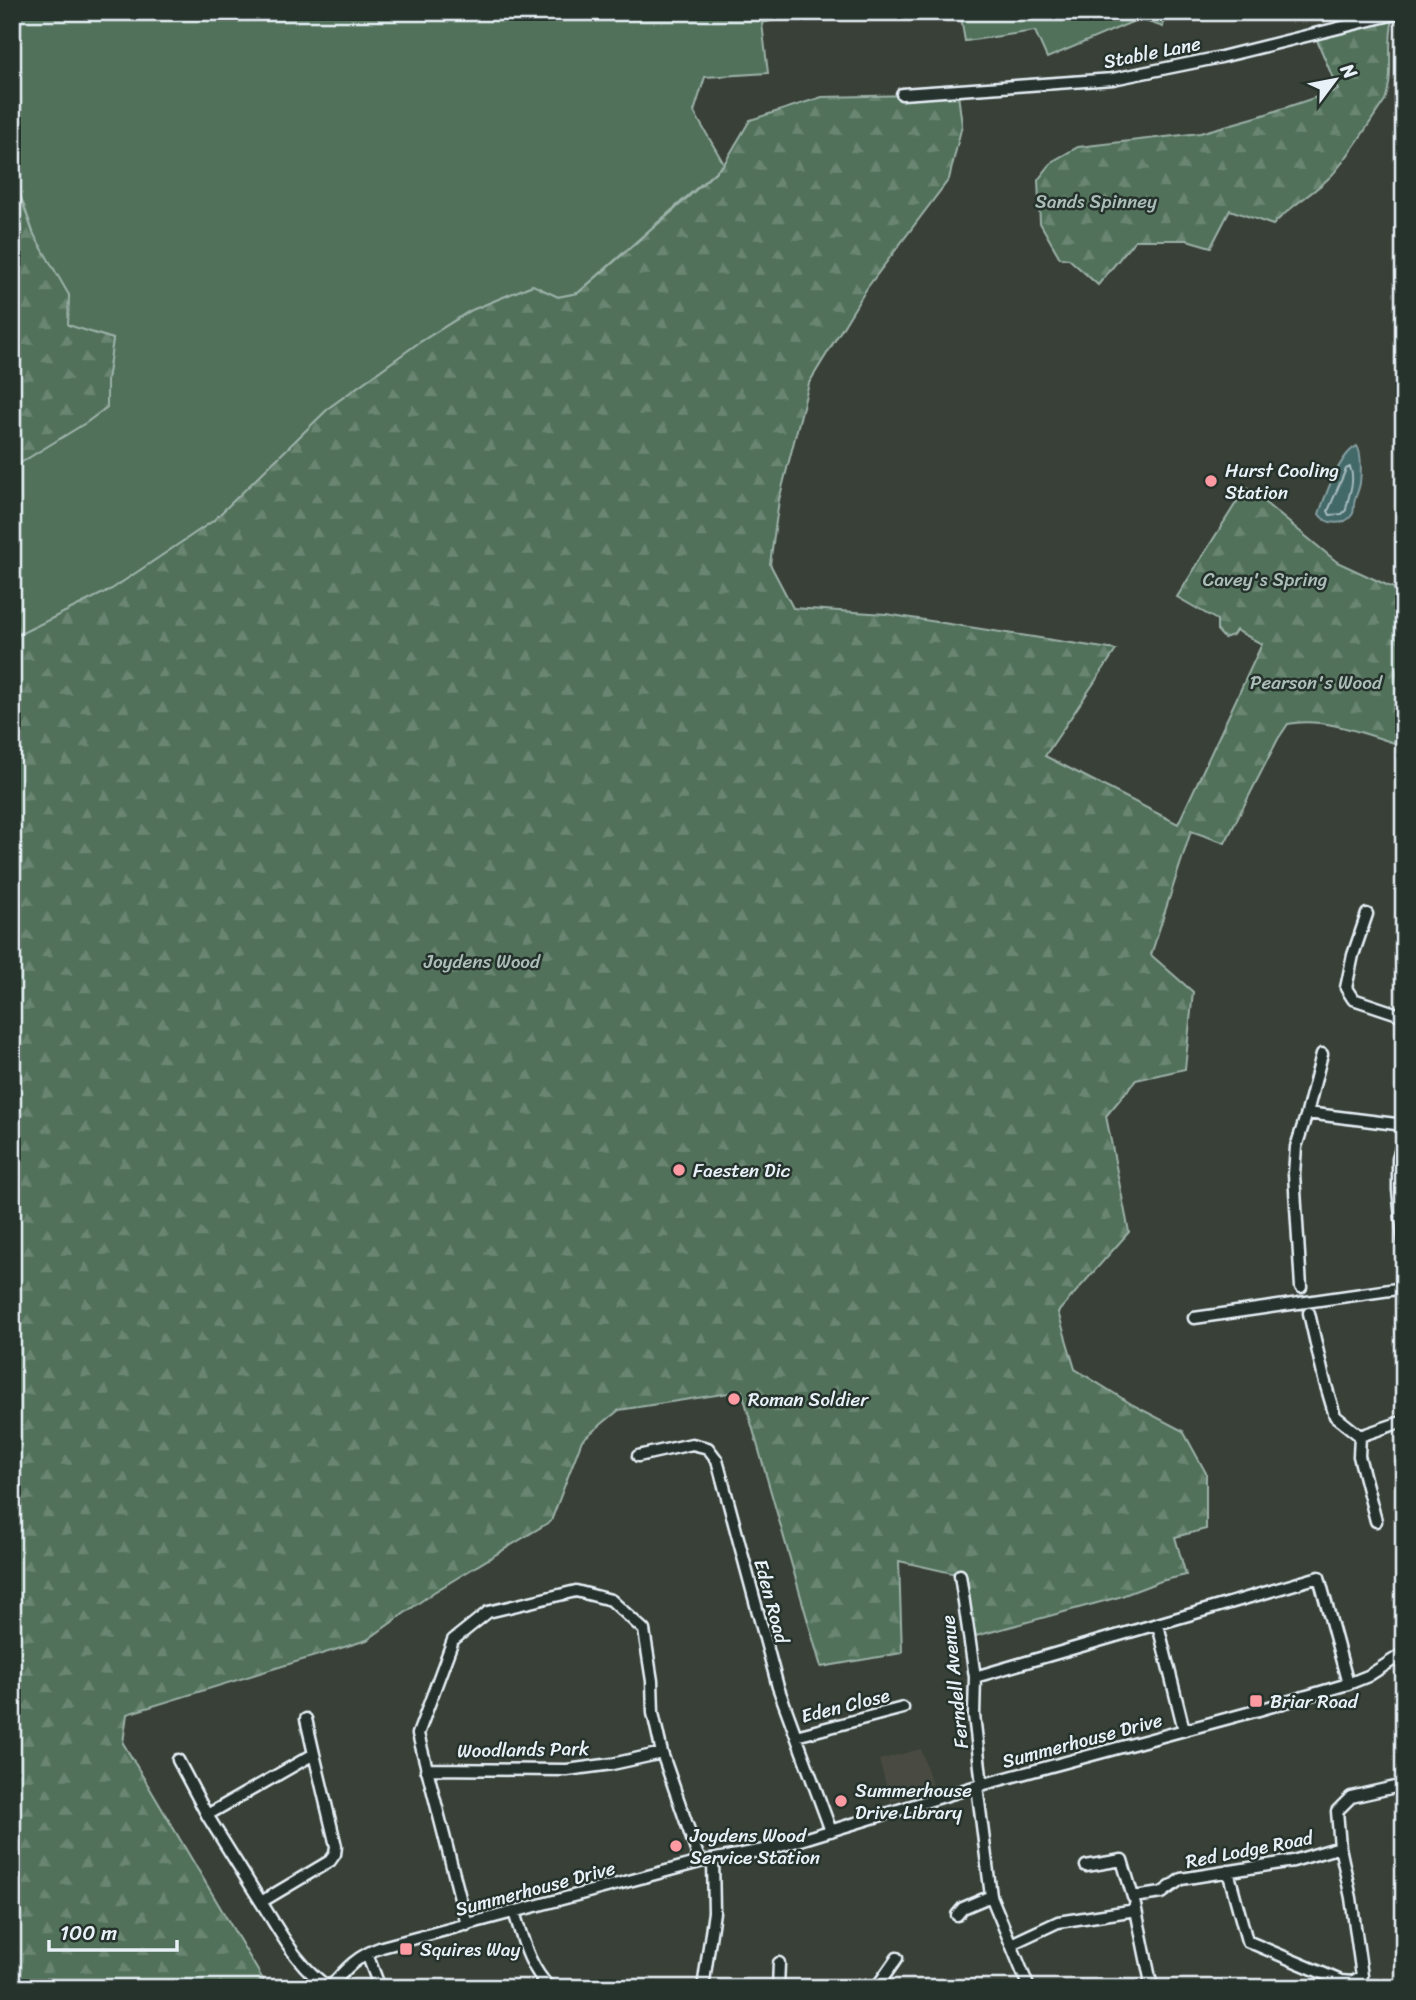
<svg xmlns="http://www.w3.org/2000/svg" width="1416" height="2000" font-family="Sriracha,sans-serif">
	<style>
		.built { fill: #494c42 }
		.grass { fill: #51715a; stroke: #9cb1a9; stroke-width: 2 }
		.forest { fill: url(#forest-firs); stroke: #9cb1a9; stroke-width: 2 }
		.water { fill: #436767; stroke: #859ea1; stroke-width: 2 }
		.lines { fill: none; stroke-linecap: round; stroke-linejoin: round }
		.shore { stroke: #a6babe; stroke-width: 2 }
		.minor-casing { stroke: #e8f1f8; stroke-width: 15 }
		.minor { stroke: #26332d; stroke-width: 10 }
		.poi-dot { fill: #ff9aa2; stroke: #26332d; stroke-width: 2.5 }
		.labels { text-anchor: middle; stroke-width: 5; stroke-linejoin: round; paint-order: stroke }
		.street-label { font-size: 19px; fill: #e8f1f8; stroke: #26332d }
		.park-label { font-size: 19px; fill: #acbeb9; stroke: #26332d }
		.poi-label { font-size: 19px; fill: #e8f1f8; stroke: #26332d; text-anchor: start }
	</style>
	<defs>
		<pattern id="forest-firs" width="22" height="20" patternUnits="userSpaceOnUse" patternTransform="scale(1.75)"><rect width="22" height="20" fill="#51715a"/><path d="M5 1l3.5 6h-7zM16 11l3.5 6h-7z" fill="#6a8672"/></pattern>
	</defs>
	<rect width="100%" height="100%" fill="#394037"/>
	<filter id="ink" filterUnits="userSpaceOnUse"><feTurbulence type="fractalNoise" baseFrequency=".0143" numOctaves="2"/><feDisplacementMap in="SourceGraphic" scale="14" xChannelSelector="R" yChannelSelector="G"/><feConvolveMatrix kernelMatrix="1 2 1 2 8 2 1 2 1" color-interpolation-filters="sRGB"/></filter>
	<g filter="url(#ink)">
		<path class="built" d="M921,1749L933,1789L891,1802L879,1760Z"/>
		<path class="grass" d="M12,12H809L762,23L768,73L705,77L694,112L724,164L578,293L558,297L532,285L468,312L417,344L330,407L213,521L112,589L12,638V468L87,422L107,407V380L113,339L66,325L12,172Z
			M960,12H1165L1163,27L1139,19L1047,58L1035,31L965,41Z"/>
		<path class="forest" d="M1393,19C1386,46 1395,73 1385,100C1369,123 1349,157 1331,176C1313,194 1290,206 1273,225L1230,210L1211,247L1187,240H1135L1098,285L1069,259L1060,258L1040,223L1038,180L1053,161L1078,147L1200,133L1260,116L1338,90L1316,38Z
			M958,94L962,125L949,179L867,288L809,383L779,500L770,564L793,608L886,614L1116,650L1045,756L1178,824L1262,644L1236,630L1233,635L1224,638L1217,630V620L1177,597L1246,487L1337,562L1404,593V746C1370,736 1324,716 1288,724L1278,739L1225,843L1191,831L1151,955L1193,992L1185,1069L1136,1080L1106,1116L1129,1232L1058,1312L1075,1369L1133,1405L1183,1431L1206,1473V1529L1175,1537L1186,1575L1161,1581L1119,1597L976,1636L961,1575L899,1561L902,1653L821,1667L742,1391L619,1410L582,1440L551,1521L434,1592L367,1640L127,1714L123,1743L268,1988H12V638L112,589L213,521L330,407L417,344L472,310L533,285L558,297L578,293L674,210L724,164L750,120L822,97Z
			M12,172L33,233L69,295L68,325L113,339L107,380V407L87,422L12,468Z"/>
		<path class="water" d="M1357,446C1362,453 1361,474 1360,483C1359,490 1355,497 1354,504C1353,509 1355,511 1352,515C1344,526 1326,525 1319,514C1325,496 1340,454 1357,446Z"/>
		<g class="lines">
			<path class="shore" d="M1350,467C1356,482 1348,495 1346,510L1342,514L1330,515L1328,511L1346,469Z"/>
			<g class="minor-casing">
				<path id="minor" d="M902,94L1113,79L1221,57L1403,12
					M1367,914L1353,955L1346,988L1353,999L1404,1016
					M1307,1113L1404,1125
					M1404,1137L1398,1159V1190L1404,1244
					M1301,1287L1294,1174L1296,1147L1307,1113L1322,1054
					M1309,1313L1324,1379L1335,1416L1360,1436
					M1194,1318L1404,1288
					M1360,1436L1359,1456L1376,1521
					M1360,1436L1404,1421
					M638,1456L692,1444L708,1448L717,1460L778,1687L831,1831
					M960,1575L975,1677L974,1715L982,1785
					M1158,1625L1184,1730
					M975,1677L1319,1577L1348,1684
					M306,1719L314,1754
					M796,1736L903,1708
					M178,1760L207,1815L261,1902
					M426,1769L567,1770L612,1764L662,1753L700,1862
					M977,1786L991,1896L1029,1988
					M207,1815L314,1754L336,1846L335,1854L330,1861L261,1902C281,1933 297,1967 330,1988
					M1086,1866L1122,1860L1133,1897L1162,1893L1181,1879L1293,1861L1340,1847
					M1228,1871L1247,1941L1341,1981L1352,1982L1362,1976L1351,1898L1340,1847L1337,1811L1351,1797L1404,1785
					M1135,1905L1152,1988
					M514,1912C523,1940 529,1967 550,1988
					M957,1915L963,1908L991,1896
					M467,1925L418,1734L453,1640L488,1612L576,1591L611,1600L644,1630L652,1681L653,1713L662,1753
					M1011,1944L1058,1922L1136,1910
					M367,1954L380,1988
					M330,1988C345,1968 359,1955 382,1947L700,1862L774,1848L977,1786L1259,1710L1348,1684L1368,1676L1404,1653
					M703,1988L714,1912L713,1860
					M778,1988L779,1963
					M876,1988L897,1958"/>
			</g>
			<use href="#minor" class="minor"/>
		</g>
	</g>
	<g class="poi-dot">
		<circle cx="1211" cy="481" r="7"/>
		<circle cx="679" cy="1170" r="7"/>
		<circle cx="734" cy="1399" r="7"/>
		<rect x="1249" y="1694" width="14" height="14" rx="3.5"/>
		<circle cx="841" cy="1801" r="7"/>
		<circle cx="676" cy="1846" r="7"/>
		<rect x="399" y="1942" width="14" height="14" rx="3.5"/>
	</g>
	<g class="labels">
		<g class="street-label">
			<text transform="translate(1152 52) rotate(-11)" y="7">Stable Lane</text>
			<text transform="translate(772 1601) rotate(75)" y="7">Eden Road</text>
			<text transform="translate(954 1682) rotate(-96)" y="7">Ferndell Avenue</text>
			<text transform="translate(845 1705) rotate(-14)" y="7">Eden Close</text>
			<text transform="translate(1082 1740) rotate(-15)" y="7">Summerhouse Drive</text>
			<text transform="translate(523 1749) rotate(-1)" y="7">Woodlands Park</text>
			<text transform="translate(1249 1849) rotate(-11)" y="7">Red Lodge Road</text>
			<text transform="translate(535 1888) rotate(-15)" y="7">Summerhouse Drive</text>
		</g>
		<g class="park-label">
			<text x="1096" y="208">Sands Spinney</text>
			<text x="1265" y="586">Cavey's Spring</text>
			<text x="1316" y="689">Pearson's Wood</text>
			<text x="482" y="968">Joydens Wood</text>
		</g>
		<g class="poi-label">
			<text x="1225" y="477">Hurst Cooling<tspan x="1225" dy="22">Station</tspan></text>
			<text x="693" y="1177">Faesten Dic</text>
			<text x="748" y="1406">Roman Soldier</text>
			<text x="1270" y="1708">Briar Road</text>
			<text x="855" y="1797">Summerhouse<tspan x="855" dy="22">Drive Library</tspan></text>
			<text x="690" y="1842">Joydens Wood<tspan x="690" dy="22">Service Station</tspan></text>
			<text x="420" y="1956">Squires Way</text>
		</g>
	</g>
	<rect width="1416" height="2000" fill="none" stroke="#26332d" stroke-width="42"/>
	<rect x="21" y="21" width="1374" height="1958" fill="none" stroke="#e8f1f8" stroke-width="2.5" filter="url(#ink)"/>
	<g transform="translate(1335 80) rotate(58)" stroke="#26332d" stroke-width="5" paint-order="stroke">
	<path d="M0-5L12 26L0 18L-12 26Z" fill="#e8f1f8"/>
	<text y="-10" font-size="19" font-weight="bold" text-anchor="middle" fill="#e8f1f8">N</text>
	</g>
	<path d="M49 1940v10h128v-10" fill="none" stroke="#e8f1f8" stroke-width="3.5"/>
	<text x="60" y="1940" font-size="21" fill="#e8f1f8" stroke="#26332d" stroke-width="5" paint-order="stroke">100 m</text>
</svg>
